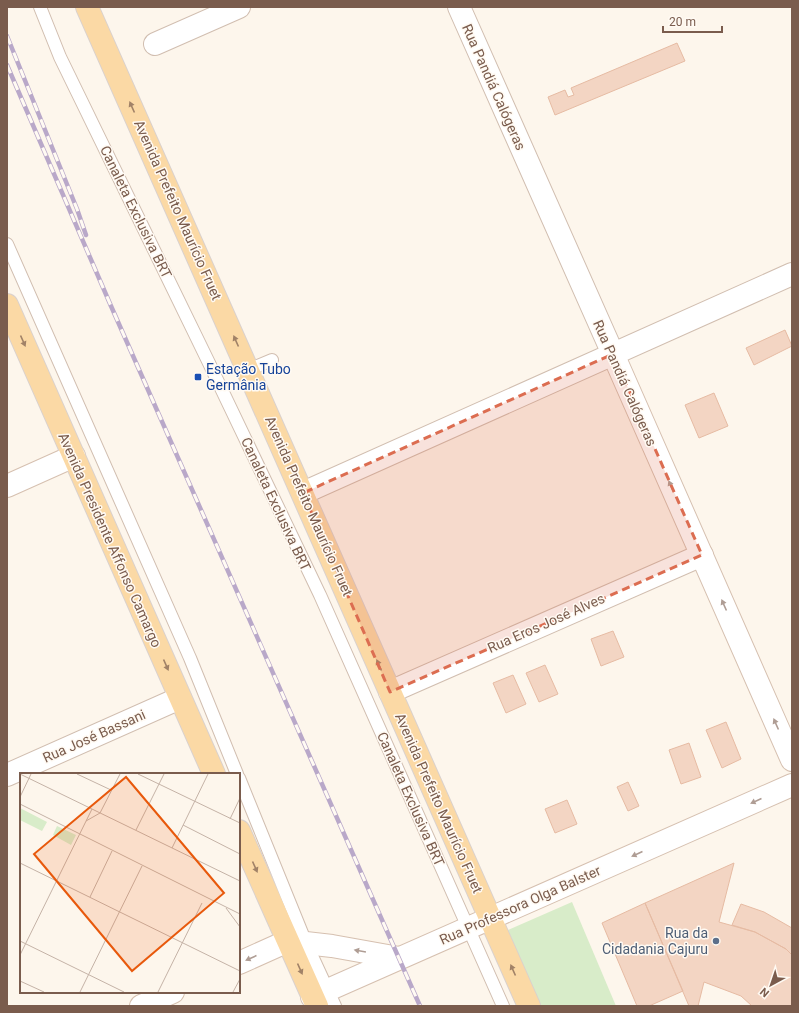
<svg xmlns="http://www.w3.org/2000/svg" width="799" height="1013" font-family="Roboto,sans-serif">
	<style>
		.green { fill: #d8ecc9 }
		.building { fill: #f3d5c3; stroke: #e6bba3 }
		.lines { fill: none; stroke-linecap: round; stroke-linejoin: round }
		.lane-casing { stroke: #d1beb0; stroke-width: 14 }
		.street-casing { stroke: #d1beb0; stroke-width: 24 }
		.secondary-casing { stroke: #d6c0b0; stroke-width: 24 }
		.primary-casing { stroke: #dad1cd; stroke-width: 24 }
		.lane { stroke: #fff; stroke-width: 12 }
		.street { stroke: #fff; stroke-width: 22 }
		.secondary { stroke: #fff; stroke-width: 22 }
		.primary { stroke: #fbd9a5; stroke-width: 22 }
		.rail-casing { stroke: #b9a8c9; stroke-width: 4.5 }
		.rail { stroke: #fffaf3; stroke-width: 3; stroke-dasharray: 9; stroke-linecap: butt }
		.oneway { fill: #a18267 }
		.oneway2 { fill: #af9d94 }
		.marked { fill: #dc6d51; fill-opacity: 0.2; stroke: #dc6d51; stroke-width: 3; stroke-dasharray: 8 5; stroke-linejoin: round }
		.transit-dot { fill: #1a4fb4; stroke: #fffaf3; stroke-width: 1.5 }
		.service-dot { fill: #5c6f8a; stroke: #fffaf3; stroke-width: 1.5 }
		.labels { text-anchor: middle; stroke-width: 3; stroke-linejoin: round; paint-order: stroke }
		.street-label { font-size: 14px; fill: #7a5c4d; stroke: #fffaf3 }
		.transit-label { font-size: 14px; fill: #164399; stroke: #fffaf3; text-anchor: start }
		.service-label { font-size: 14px; fill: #4e5e75; stroke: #fffaf3; text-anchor: end }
		.inset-road { fill: none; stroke: #c5b3a7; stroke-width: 1 }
		.view { fill: #e8590c; fill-opacity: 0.15; stroke: #e8590c; stroke-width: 2 }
		.inset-edge { fill: none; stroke: #7a5c4d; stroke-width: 2 }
	</style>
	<rect width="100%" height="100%" fill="#fdf6ec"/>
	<path class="green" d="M572,902L616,1006H540L508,930Z"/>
	<path class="building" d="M677,43L685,61L555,115L548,97L565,90L568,97L574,95L571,88Z
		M785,330L792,346L754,365L746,348Z
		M714,393L728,426L699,438L685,405Z
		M613,631L624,657L601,666L591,639Z
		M545,665L558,694L539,702L526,673Z
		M513,675L526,704L506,713L493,683Z
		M726,722L741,759L722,768L706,730Z
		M689,743L701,777L681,784L669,750Z
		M628,782L639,806L628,811L617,787Z
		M567,800L577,824L555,833L545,809Z
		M734,863L719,922L755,932L786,949L792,955V1006H752L741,996L704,982L698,1006H689L645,903Z
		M645,903L683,991L649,1006H637L602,923Z
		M741,904L764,912L792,928V955L786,949L755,932L732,925Z"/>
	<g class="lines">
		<g class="lane-casing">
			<path id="lane" d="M40,7L60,57L80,98L209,363L320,595L503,1006
				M7,244L190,658L237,774
				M248,370L272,360
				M239,778L306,943L335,1006"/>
		</g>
		<g class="street-casing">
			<path id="street" d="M459,7L613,354
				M155,44L239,7
				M303,493L792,274
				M390,692L702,555
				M7,775L180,698"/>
		</g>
		<g class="secondary-casing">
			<path id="secondary" d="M613,354L792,760
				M7,486L74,456
				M239,963L288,941L332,946L399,958
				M312,997L792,785
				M141,1006L173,992"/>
		</g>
		<g class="primary-casing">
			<path id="primary" d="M87,7L529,1006
				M7,305L214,774
				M239,831L317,1006"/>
		</g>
		<use href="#lane" class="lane"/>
		<use href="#street" class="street"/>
		<use href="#secondary" class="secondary"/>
		<use href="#primary" class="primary"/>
		<g class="rail-casing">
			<path id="rail" d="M7,36L77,209L86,235
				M7,65L111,306L420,1006"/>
		</g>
		<use href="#rail" class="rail"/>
	</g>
	<defs><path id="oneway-solid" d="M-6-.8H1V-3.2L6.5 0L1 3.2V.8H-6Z"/></defs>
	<g class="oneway">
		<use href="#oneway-solid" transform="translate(132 107) rotate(-114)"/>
		<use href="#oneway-solid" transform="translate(23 341) rotate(66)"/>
		<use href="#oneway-solid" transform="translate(236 341) rotate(-114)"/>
		<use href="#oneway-solid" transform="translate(166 665) rotate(66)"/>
		<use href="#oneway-solid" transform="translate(379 665) rotate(-114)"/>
		<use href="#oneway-solid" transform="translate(255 867) rotate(66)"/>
		<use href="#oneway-solid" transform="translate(300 969) rotate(66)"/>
		<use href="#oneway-solid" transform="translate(513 970) rotate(-114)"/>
	</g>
	<g class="oneway2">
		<use href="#oneway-solid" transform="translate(671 486) rotate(-114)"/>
		<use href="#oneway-solid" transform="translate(724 605) rotate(-114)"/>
		<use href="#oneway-solid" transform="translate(776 724) rotate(-114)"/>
		<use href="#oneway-solid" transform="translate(756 801) rotate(156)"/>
		<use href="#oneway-solid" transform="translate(637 854) rotate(156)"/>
		<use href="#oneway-solid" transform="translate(360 951) rotate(-170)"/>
		<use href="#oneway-solid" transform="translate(251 958) rotate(156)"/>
	</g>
	<path class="marked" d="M613,354L702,555L390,692L303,493Z"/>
	<rect class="transit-dot" x="194" y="373" width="8" height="8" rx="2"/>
	<circle class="service-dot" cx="716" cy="941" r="4"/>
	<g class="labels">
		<g class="street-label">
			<text transform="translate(494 87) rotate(66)" y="5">Rua Pandiá Calógeras</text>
			<text transform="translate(178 210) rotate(66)" y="5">Avenida Prefeito Maurício Fruet</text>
			<text transform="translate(136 212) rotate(64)" y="5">Canaleta Exclusiva BRT</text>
			<text transform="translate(625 383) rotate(66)" y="5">Rua Pandiá Calógeras</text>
			<text transform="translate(276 504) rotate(65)" y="5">Canaleta Exclusiva BRT</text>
			<text transform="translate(309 506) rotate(66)" y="5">Avenida Prefeito Maurício Fruet</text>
			<text transform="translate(110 540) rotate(66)" y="5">Avenida Presidente Affonso Camargo</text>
			<text transform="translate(546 623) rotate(-24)" y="5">Rua Eros José Alves</text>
			<text transform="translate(94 736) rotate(-24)" y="5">Rua José Bassani</text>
			<text transform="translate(411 799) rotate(66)" y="5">Canaleta Exclusiva BRT</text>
			<text transform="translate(439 803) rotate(66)" y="5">Avenida Prefeito Maurício Fruet</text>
			<text transform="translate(520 905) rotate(-24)" y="5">Rua Professora Olga Balster</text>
		</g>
		<g class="transit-label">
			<text x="206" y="374">Estação Tubo<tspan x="206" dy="16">Germânia</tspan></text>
		</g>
		<g class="service-label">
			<text x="708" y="938">Rua da<tspan x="708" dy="16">Cidadania Cajuru</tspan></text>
		</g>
	</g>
	<g transform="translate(20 773)">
		<rect width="220" height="220" fill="#fdf6ec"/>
		<path d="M0,35L27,49L22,58L0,47ZM37,53L56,62L51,72L33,62Z" fill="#d8ecc9"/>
		<path class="inset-road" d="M0,1L220,108M57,1L91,17M118,1L220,50M0,24L11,1M0,31L220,141M210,46L220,25M66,48L80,40L100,1M163,52L220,81M116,57L144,1M152,75L188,1M0,90L220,198M70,124L92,78M206,135L220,154M0,168L104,219M0,182L72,36M0,208L24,219M60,219L122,93M138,219L182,130M213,219L220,206"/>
		<path class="view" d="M106,4L204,120L112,198L14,81Z"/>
		<rect width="220" height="220" class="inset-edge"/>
	</g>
	<rect width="799" height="1013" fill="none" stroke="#7a5c4d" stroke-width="16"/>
	<g transform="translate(771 985) rotate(220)" stroke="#fffaf3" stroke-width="3" paint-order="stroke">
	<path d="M0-3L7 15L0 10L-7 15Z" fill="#7a5c4d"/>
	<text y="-6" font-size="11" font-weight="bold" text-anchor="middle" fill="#7a5c4d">N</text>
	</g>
	<path d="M663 26v6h59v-6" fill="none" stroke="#7a5c4d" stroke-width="2"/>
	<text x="669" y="26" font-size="12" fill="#7a5c4d" stroke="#fffaf3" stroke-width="3" paint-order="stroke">20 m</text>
</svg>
